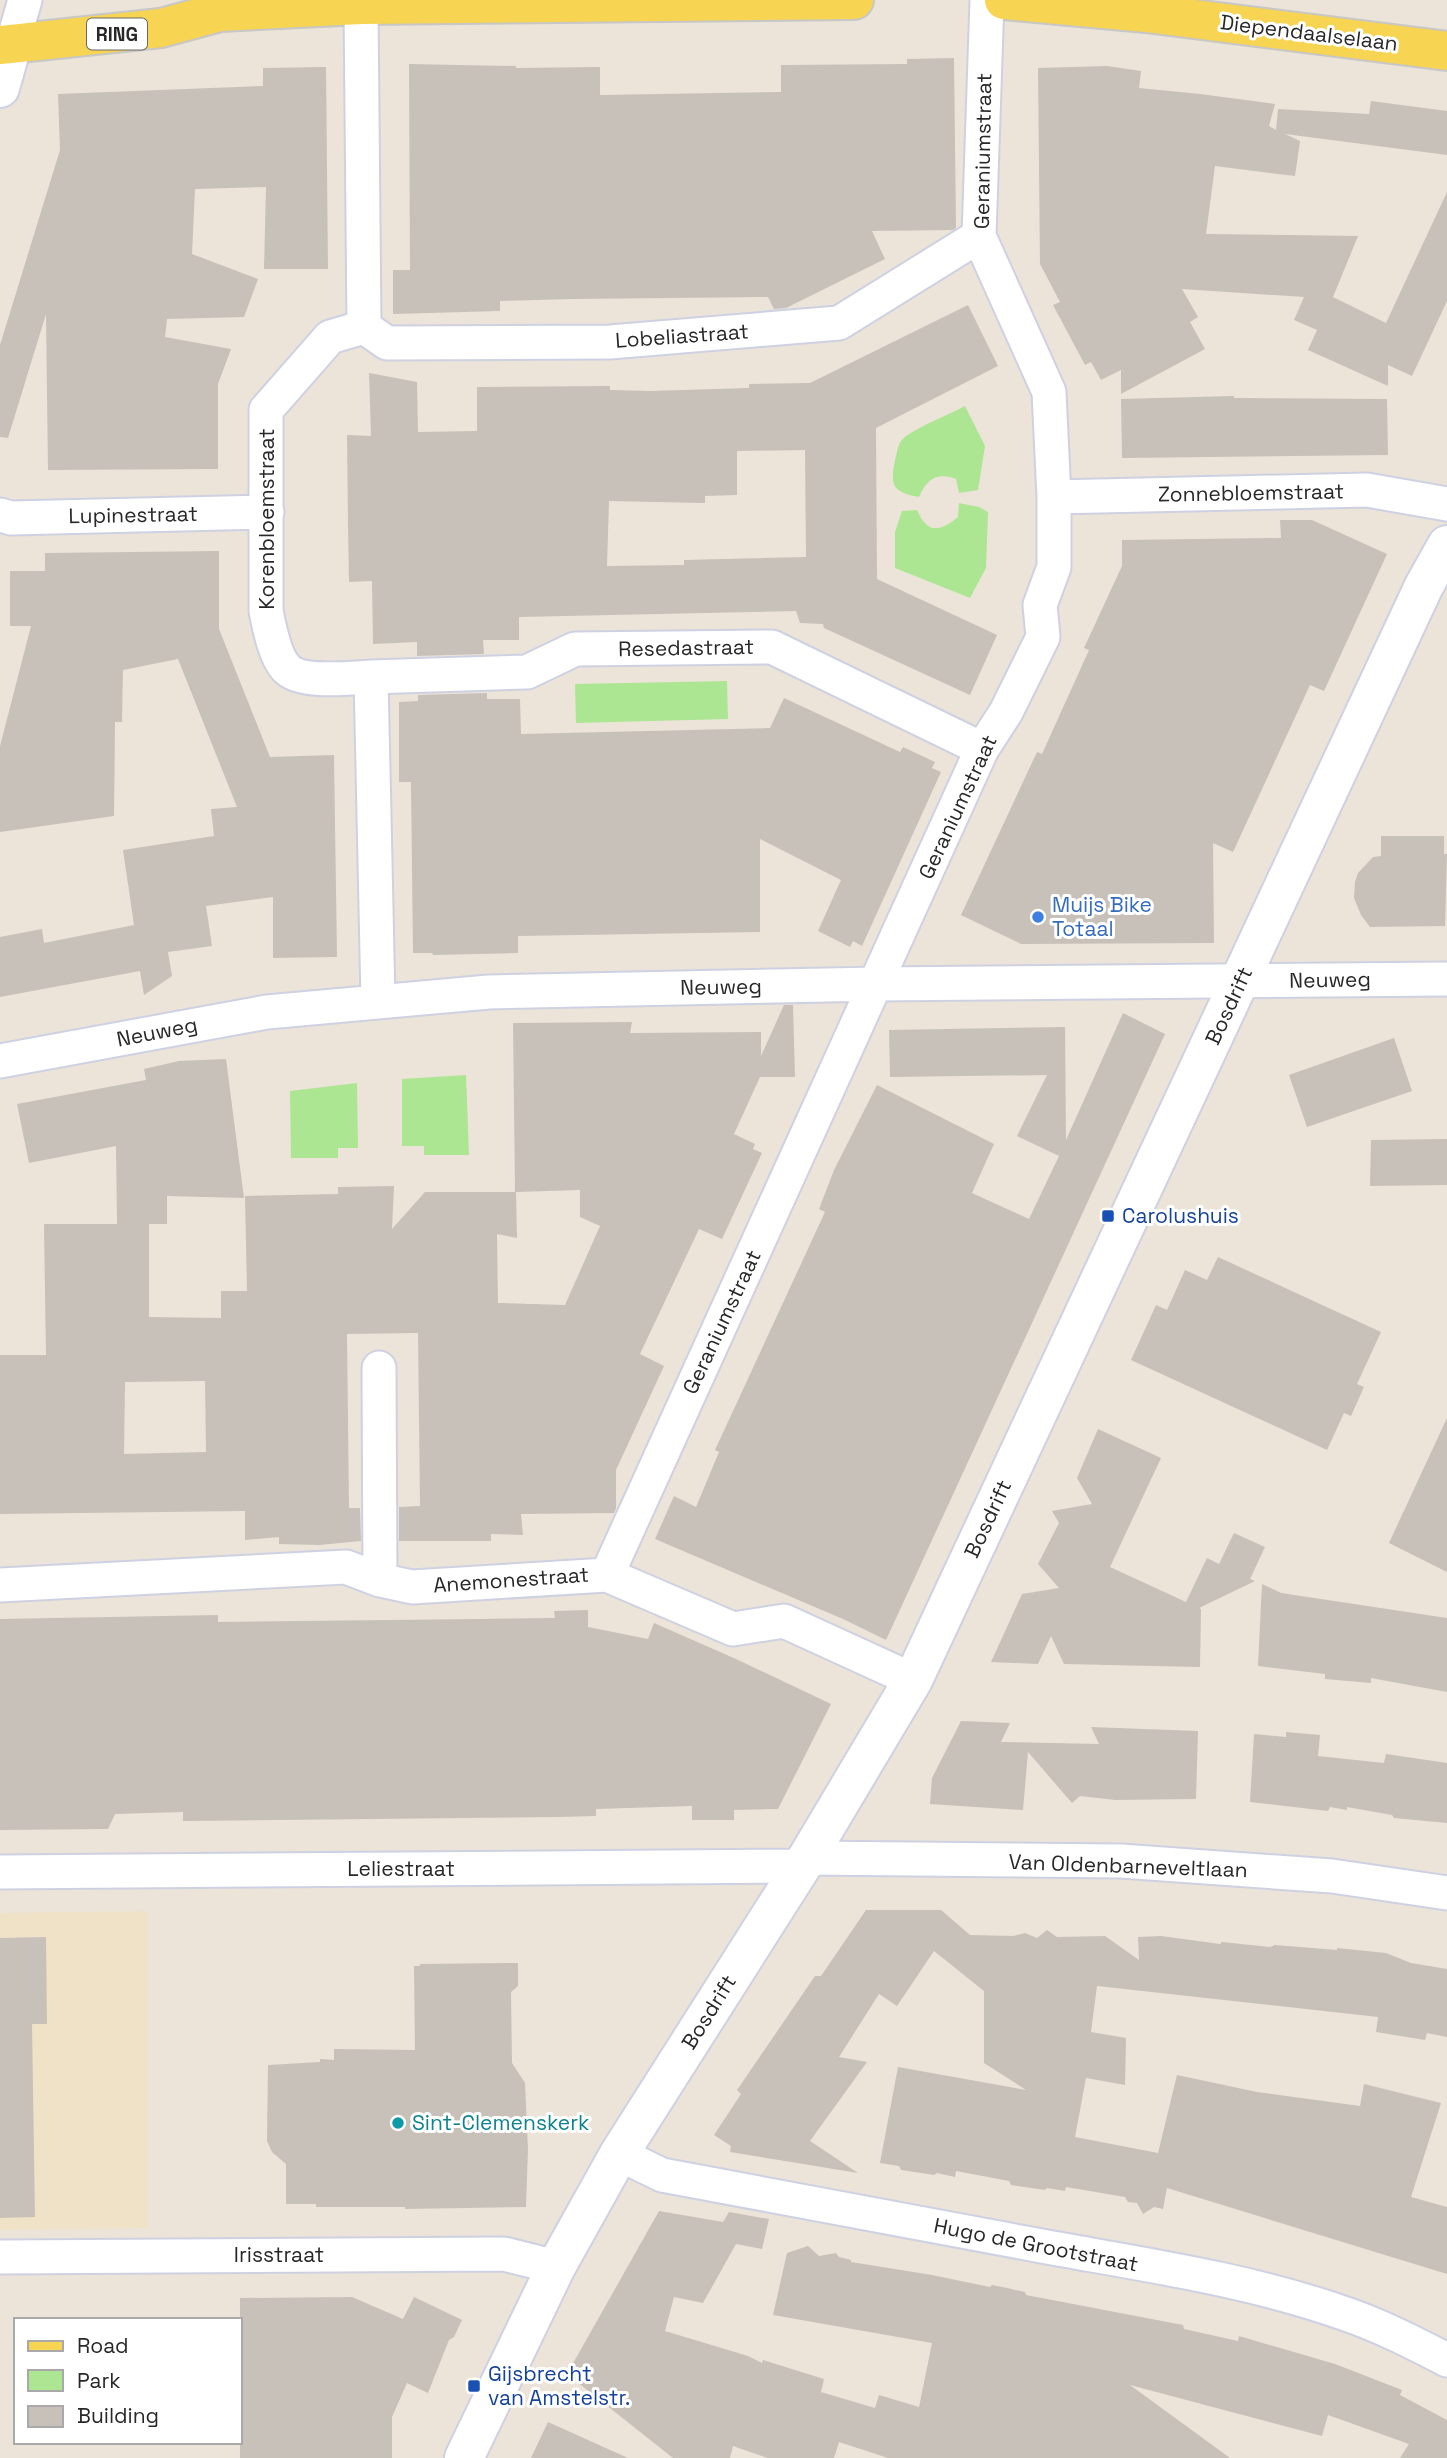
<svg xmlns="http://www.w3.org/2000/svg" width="1447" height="2458" font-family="'Space Grotesk',sans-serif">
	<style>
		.education { fill: #efe2c7 }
		.green { fill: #ade692 }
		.building { fill: #c7c1b9; fill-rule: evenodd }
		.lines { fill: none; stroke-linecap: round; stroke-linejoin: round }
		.street-casing { stroke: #ced1e2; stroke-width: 37 }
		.secondary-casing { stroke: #ced1e2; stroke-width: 42 }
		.primary-casing { stroke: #c7c7c7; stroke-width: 42 }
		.street { stroke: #fff; stroke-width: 33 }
		.secondary { stroke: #fff; stroke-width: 38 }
		.primary { stroke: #f7d452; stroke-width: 38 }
		.shop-dot { fill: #3f7fe0; stroke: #fff; stroke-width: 2.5 }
		.transit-dot { fill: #1a4fb4; stroke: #fff; stroke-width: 2.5 }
		.culture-dot { fill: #0f9aa8; stroke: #fff; stroke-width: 2.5 }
		.labels { text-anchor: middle; stroke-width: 6; stroke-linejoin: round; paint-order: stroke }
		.shield { fill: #fff; stroke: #686868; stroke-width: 2 }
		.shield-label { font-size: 19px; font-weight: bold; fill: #282828 }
		.street-label { font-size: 21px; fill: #282828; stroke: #fff }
		.shop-label { font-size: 21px; fill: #366cbe; stroke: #fff; text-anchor: start }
		.transit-label { font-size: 21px; fill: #164399; stroke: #fff; text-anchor: start }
		.culture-label { font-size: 21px; fill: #0d838f; stroke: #fff; text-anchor: start }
	</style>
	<rect width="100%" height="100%" fill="#ece4d9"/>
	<path class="education" d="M148,1911V2228L0,2230V1913Z"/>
	<path class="green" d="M965,406L985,446L978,490L959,493L956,479C937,472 927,479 919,497C892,492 890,485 895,460C898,450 897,443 906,436C924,424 946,416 965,406Z
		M959,503L979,507L988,512L986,568L970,598L895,568V532L902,511L917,510C927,533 939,533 958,517Z
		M727,681L728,719L576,723L575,684Z
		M466,1075L469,1155H424V1146H402V1079Z
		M357,1083L358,1148H338V1158H291L290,1091Z"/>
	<path class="building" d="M954,58L956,228L953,230L872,231L885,259L786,308L774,309L768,297L574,299L500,301V311L393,314V270H410L409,64L516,66V68L600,67V95L781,92V65L907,64V59Z
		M1107,66L1141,71L1139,88L1200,94L1275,104L1269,126L1276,130L1278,109L1369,114L1371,101L1447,111V155L1285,134L1300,141L1295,176L1215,166L1206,234L1358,236L1333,297L1386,323L1447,192V301L1412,376L1388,365V386L1308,350L1317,330L1294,320L1304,297L1182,289L1198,317L1190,322L1205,349L1121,394V370L1101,380L1091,362L1085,365L1053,305L1060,302L1040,264L1038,68Z
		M326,67L328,269H264L266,187L195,189L192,254L258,279L244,317L167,319L165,337L231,349L218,384V469L48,470L46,314L8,438L0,437V345L60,150L58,94L263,86V68Z
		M968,305L998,366L876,428L877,579L997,635L970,695L824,628L823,624L800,623L796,611L519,617V640H483L484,654L417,656V642L373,644L372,581L349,582L348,523L347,435L371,436L369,373L417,382L418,432L477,431V387L610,386V390L650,391L749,388V384L810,383ZM805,450L806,557L684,560V565L607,566L609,501L705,503V496L737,495V451Z
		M1234,396V398L1387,399L1388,455L1122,458L1121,399Z
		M1280,520H1312L1387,554L1324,691L1310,685L1233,852L1213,843L1214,943L1021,944L961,915L1037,752L1042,754L1089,650L1084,648L1122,566V540L1281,538Z
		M219,551V629L270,757L334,755L337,957L273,958V897L206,906L212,946L168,952L172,976L144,995L140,971L0,997V937L42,929L44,943L134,925L123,850L214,836L211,809L237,807L178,659L123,670L122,722H115L114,816L0,832V746L31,626H10V571H45V553Z
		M487,693V699H520L521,734L770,728L784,698L900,752L903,747L935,762L932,768L941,772L862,946L853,941L850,947L818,931L841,880L760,839V932L518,936V953L433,955L432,953H413L411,782H399V702L418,701V695Z
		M1381,836H1444V854H1447L1445,926L1370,927L1361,915L1354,898L1355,882L1358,873L1373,857L1381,856Z
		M784,1005H793L795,1077H760L734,1134L755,1144L753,1149L762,1153L722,1239L699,1229L640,1354L664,1366L616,1470V1508L614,1513L521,1514L523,1535L491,1534V1541H399V1507L420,1506L418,1333L347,1334L349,1508H360L361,1541L319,1545L279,1544V1537L245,1540V1511L0,1514V1355H46L44,1224H117L116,1146L29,1163L17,1104L146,1080L144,1069L179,1061L226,1059L244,1198L167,1196V1224H149V1317L221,1318V1291H247L245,1196L338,1194V1187L394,1186L392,1229L425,1192H515L513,1023L632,1022L630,1033L761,1032V1056ZM580,1190V1217L600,1226L565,1305L498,1303L497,1234L517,1238L516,1192ZM205,1381L206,1452L124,1454L125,1382Z
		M1123,1013L1165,1034L886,1640L843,1619L655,1539L674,1496L696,1507L719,1452L715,1450L825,1212L819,1209L834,1170L877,1085L994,1144L972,1193L1029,1219L1059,1156L1017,1136L1047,1075L890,1077L889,1030L1065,1027L1066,1140Z
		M1394,1038L1412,1091L1307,1127L1289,1075Z
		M1447,1139V1185L1370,1186L1371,1140Z
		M1218,1257L1381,1332L1357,1384L1364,1387L1351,1416L1344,1413L1327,1450L1131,1360L1156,1305L1167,1310L1185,1270L1207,1280Z
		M1447,1418V1572L1389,1543Z
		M1098,1429L1161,1458L1110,1567L1186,1602L1207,1558L1219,1564L1234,1533L1265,1547L1250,1579L1255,1581L1199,1608L1201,1609L1200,1667L1064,1664L1051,1636L1038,1664L991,1662L1022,1594L1059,1588L1038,1564L1059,1523L1052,1511L1092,1504L1077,1478Z
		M1262,1584L1281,1593L1447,1618V1692L1371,1678V1683L1325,1679V1674L1258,1666Z
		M588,1610V1627L648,1639L654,1623L736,1659L831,1704L778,1809L734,1810V1820H692V1806L596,1809V1816L559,1817L183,1821V1812L115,1814L108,1829L0,1830V1619L218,1615V1622L479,1619L555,1618L554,1611Z
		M961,1721L1010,1723L1001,1742L1099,1744L1091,1727L1198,1731L1196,1799L1115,1800L1080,1796L1072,1803L1028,1752L1023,1810L930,1804L932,1778Z
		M1286,1732L1320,1735L1318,1756L1384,1763L1386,1754L1447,1763V1823L1394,1818L1392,1815L1347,1807V1810L1330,1807L1328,1811L1250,1802L1254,1734L1286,1737Z
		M866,1910H941L970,1935L1013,1936L1025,1933L1037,1938L1047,1930L1057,1937L1105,1936L1139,1960L1138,1937L1161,1936L1220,1944L1222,1942L1270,1947L1275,1945L1337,1950V1948L1386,1953L1411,1963L1447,1969V2037L1427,2033L1425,2040L1376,2032L1378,2017L1097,1986L1091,2032L1126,2038L1125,2085L1086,2078L1075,2137L1158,2153L1177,2075L1257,2092L1360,2106L1364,2084L1441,2103L1411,2197L1447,2207V2274L1167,2188L1163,2209L1154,2207L1143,2214L1137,2203L1128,2202L1125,2197L1066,2187L1065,2191L1047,2188L1045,2190L1011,2185L1009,2181L956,2171L955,2177L937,2173L934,2175L901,2170L899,2166L880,2163L898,2067L1026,2090L984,2063V1991L934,1951L897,2006L879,1994L839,2057L867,2062L810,2141L858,2173L730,2152L731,2146L714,2135L741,2094L737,2090L815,1976H821Z
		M46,1937L47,2024H32L35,2217L0,2218V1938Z
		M518,1963V1986L511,1992L512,2063L525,2083L528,2149L526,2207L405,2209V2207H316V2204H286V2164L272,2152L267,2141L268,2065L320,2062V2059L334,2060V2049L415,2050L414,1966H420V1964Z
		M659,2211L723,2222L729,2212L769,2219L762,2249L736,2244L703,2303L674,2297L665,2331L748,2356L762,2363L763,2360L824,2379L821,2392L875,2408L879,2395L919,2407L932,2343L773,2315L787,2253L808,2246L819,2256L836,2253L839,2257L851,2260V2262L932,2275L990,2287L992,2285L1007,2288L1025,2292L1026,2295L1183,2325L1184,2329L1238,2341L1239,2336L1335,2364L1402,2390L1400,2395L1447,2420V2458H1400L1409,2444L1328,2415L1322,2436L1130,2385L1230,2458H888L839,2442L834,2458H768L733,2446L730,2458H673L567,2374Z
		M352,2297L403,2319L414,2297L462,2320L454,2337L449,2340L443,2355L428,2393L407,2383L392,2417V2458H240V2298Z
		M548,2422L628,2458H531Z"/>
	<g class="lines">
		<g class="street-casing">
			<path id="street" d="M361,5L364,327L330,337L266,410V611C269,626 275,657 286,668C300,684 350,678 371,677L378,1000
				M12,45L25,0
				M364,327L387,343L610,342L839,323L979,236
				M1054,497L1367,490L1447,504
				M0,515L11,518L267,512
				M371,677L527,672L575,649L772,647L982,749
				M0,1061L267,1012L489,992L877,984L1447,979
				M379,1368L380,1580
				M607,1575L982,749L1006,712L1043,637L1040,605L1054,567V497L1049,392L979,236L987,0
				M0,1585L346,1567L380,1580L412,1587L607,1575L733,1629L784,1621L913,1680
				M807,1858L1121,1861L1332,1876L1447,1893
				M0,1872L802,1866
				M619,2154L662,2175C790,2199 918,2223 1047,2247C1147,2265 1250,2280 1346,2314C1381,2326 1414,2343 1447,2360
				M0,2257L504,2254L556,2267"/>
		</g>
		<g class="secondary-casing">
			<path id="secondary" d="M0,88L12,45
				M464,2458L556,2267L619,2154L807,1858L913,1680L1424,586L1447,545"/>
		</g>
		<g class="primary-casing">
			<path id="primary" d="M1004,0L1146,13L1447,51
				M0,45L161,28L220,12L361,5L854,0"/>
		</g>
		<use href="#street" class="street"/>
		<use href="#secondary" class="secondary"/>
		<use href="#primary" class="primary"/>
	</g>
	<circle class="shop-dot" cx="1038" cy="917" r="7"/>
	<g class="transit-dot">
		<rect x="1101" y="1209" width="14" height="14" rx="3.5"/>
		<rect x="467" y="2379" width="14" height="14" rx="3.5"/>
	</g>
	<circle class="culture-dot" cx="398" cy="2123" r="7"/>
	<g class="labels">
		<rect class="shield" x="87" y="18.5" width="60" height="31" rx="5"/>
		<g class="shield-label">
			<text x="117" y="41">RING</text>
		</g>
		<g class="street-label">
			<text transform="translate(1309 33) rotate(7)" y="7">Diependaalselaan</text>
			<text transform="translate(983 151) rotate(-89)" y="7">Geraniumstraat</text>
			<text transform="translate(682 336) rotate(-4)" y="7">Lobeliastraat</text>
			<text transform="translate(1251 493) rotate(-1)" y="7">Zonnebloemstraat</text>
			<text transform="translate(133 515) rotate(-1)" y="7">Lupinestraat</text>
			<text transform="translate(267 519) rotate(-90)" y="7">Korenbloemstraat</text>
			<text transform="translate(686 648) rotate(-1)" y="7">Resedastraat</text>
			<text transform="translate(958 807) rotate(-65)" y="7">Geraniumstraat</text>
			<text transform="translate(1330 980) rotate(-1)" y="7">Neuweg</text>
			<text transform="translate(721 987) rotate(-1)" y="7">Neuweg</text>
			<text transform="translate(1229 1006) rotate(-65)" y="7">Bosdrift</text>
			<text transform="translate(157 1032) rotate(-11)" y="7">Neuweg</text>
			<text transform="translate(722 1322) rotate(-65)" y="7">Geraniumstraat</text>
			<text transform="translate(988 1519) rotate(-65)" y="7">Bosdrift</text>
			<text transform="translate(511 1580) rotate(-4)" y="7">Anemonestraat</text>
			<text transform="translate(1128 1866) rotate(2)" y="7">Van Oldenbarneveltlaan</text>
			<text x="401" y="1876">Leliestraat</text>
			<text transform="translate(709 2012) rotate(-58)" y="7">Bosdrift</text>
			<text transform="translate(1036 2245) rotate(11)" y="7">Hugo de Grootstraat</text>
			<text x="279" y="2262">Irisstraat</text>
		</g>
		<g class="shop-label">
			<text x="1052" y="912">Muijs Bike<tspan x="1052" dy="24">Totaal</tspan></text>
		</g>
		<g class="transit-label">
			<text x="1122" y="1223">Carolushuis</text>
			<text x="488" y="2381">Gijsbrecht<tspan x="488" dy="24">van Amstelstr.</tspan></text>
		</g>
		<g class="culture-label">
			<text x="412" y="2130">Sint-Clemenskerk</text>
		</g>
	</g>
	<rect x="14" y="2318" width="228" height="126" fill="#ffffff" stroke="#a9a9a9" stroke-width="2"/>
	<rect x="28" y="2341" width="35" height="10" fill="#f7d452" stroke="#a9a9a9" stroke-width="2"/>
	<text x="77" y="2353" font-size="21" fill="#282828">Road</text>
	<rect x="28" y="2370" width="35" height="21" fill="#ade692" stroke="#a9a9a9" stroke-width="2"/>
	<text x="77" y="2388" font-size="21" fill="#282828">Park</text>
	<rect x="28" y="2406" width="35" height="21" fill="#c7c1b9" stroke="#a9a9a9" stroke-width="2"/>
	<text x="77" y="2423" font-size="21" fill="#282828">Building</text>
</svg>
